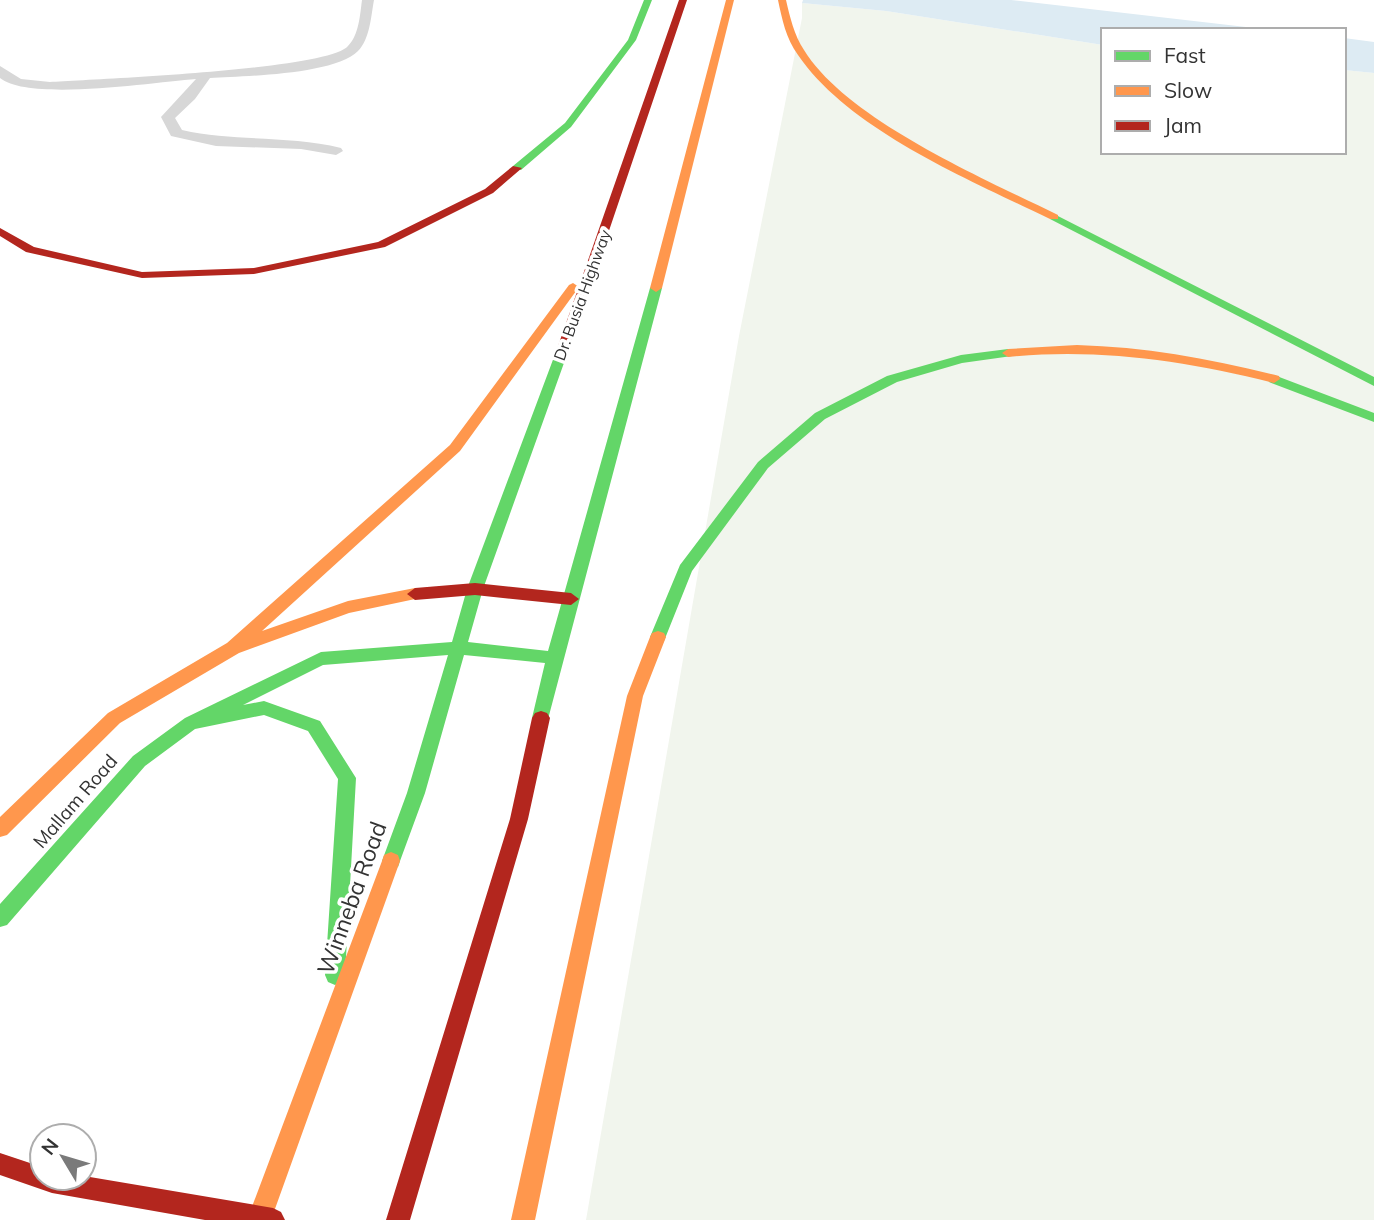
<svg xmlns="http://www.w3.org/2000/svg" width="1374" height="1220" font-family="Mulish,sans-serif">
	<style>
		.green { fill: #f1f5ed }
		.water { fill: #ddebf3 }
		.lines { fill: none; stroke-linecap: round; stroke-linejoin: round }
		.lane { fill: #d7d7d7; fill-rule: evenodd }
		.fast { fill: #63d668; fill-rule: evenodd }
		.slow { fill: #ff974d; fill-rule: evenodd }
		.jam { fill: #b3261e; fill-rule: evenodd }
		.labels { text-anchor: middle; stroke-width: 7; stroke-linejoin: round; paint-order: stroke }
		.far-street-label { font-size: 16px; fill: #333; stroke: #fff }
		.street-label { font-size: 19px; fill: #333; stroke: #fff }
		.near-street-label { font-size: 23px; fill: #333; stroke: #fff }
	</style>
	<rect width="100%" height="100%" fill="#fff"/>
	<path class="green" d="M802,3L886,11L1103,45V152H1344V70L1374,73V1220H586L739,336L802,18Z"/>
	<path class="water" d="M803,0H1011L1272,30H1103V45L886,11L802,3Z
		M1344,38L1374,42V73L1344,70Z"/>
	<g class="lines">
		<path class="lane" d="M362,0H374C371,16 370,39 358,51C334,75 244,76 210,78L195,99L175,118L182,130C234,142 289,135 341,148L343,151L336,155L301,149L216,146L171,136L161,117L196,79C154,82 30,102 0,78V66L21,79L50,82C95,79 328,70 348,46C359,35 360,15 362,0Z"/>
		<path class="fast" d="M644,0H652L636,40L571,127L521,170H513V166L565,123L628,40Z
			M1054,214L1374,377V386L1050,219V215Z
			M656,284L662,288L547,723L541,725L535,723L532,718L545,663L464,655L425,793L400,861L398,867L391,870L384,867L382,861L407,793L448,655L323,665L243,705L264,701L320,721L356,778L345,975L342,982L335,985L328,982L325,975L338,779L308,731L264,715L195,729L145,766L7,925L0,927V904L133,756L185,718L321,652L452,642L467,589L557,349L563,345L569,349L483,589L468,642L548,651L650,288Z
			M1008,349L1014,353L1012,356L962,363L897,382L825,419L768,468L692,571L664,641H652L650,637L680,565L758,462L815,413L887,376L961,355Z
			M1274,375L1374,413V422L1269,382L1268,379Z"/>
		<path class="slow" d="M726,0H734L662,288L656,292L650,288Z
			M778,0H786C790,17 794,35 804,50C847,120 985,179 1058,215V219H1050C970,180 849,130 798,55C786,39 782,19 778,0Z
			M573,283L579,287L460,451L262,631L348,601L415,588L423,594L420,598L349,613L239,653L120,723L7,835L0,837V817L108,713L227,643L450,445L569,285Z
			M1077,345C1146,347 1212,359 1279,376L1280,379L1274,383C1185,361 1100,348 1008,357L1002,353L1008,349Z
			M658,631L664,633L666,637L643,696L535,1220H511L627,696L650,637L652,633Z
			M391,852L398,855L400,861L271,1220H247L382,861L384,855Z"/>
		<path class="jam" d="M679,0H687L569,349L567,352H559L557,349Z
			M513,166L522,168L493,193L385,247L254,274L142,278L26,252L0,236V228L34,247L142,272L254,268L378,242L485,189Z
			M475,583L571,593L579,599L571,605L475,595L415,600L407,594L415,588Z
			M541,711L547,713L550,718L528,819L410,1220H386L510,819L532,718L535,713Z
			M0,1153L42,1167V1178H84V1176L273,1208L281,1212L285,1220H205L52,1193L0,1175Z"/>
	</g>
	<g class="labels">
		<g class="far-street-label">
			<text transform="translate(582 295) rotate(-70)" y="6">Dr. Busia Highway</text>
		</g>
		<g class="street-label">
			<text transform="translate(75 801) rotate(-49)" y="7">Mallam Road</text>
		</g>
		<g class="near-street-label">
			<text transform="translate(352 898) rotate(-70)" y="8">Winneba Road</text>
		</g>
	</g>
	<rect x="1101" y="28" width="245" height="126" fill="#ffffff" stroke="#adadad" stroke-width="2"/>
	<rect x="1115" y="51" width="35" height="10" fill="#63d668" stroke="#adadad" stroke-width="2"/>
	<text x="1164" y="63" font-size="21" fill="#333333">Fast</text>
	<rect x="1115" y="86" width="35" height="10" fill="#ff974d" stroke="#adadad" stroke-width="2"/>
	<text x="1164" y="98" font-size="21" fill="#333333">Slow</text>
	<rect x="1115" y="121" width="35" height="10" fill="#b3261e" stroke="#adadad" stroke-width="2"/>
	<text x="1164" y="133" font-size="21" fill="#333333">Jam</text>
	<g transform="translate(63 1157) rotate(308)"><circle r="33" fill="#ffffff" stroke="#adadad" stroke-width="2"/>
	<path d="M0-5L12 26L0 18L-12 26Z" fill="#7a7a7a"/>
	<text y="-10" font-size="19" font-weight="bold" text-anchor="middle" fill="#333333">N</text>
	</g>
</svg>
